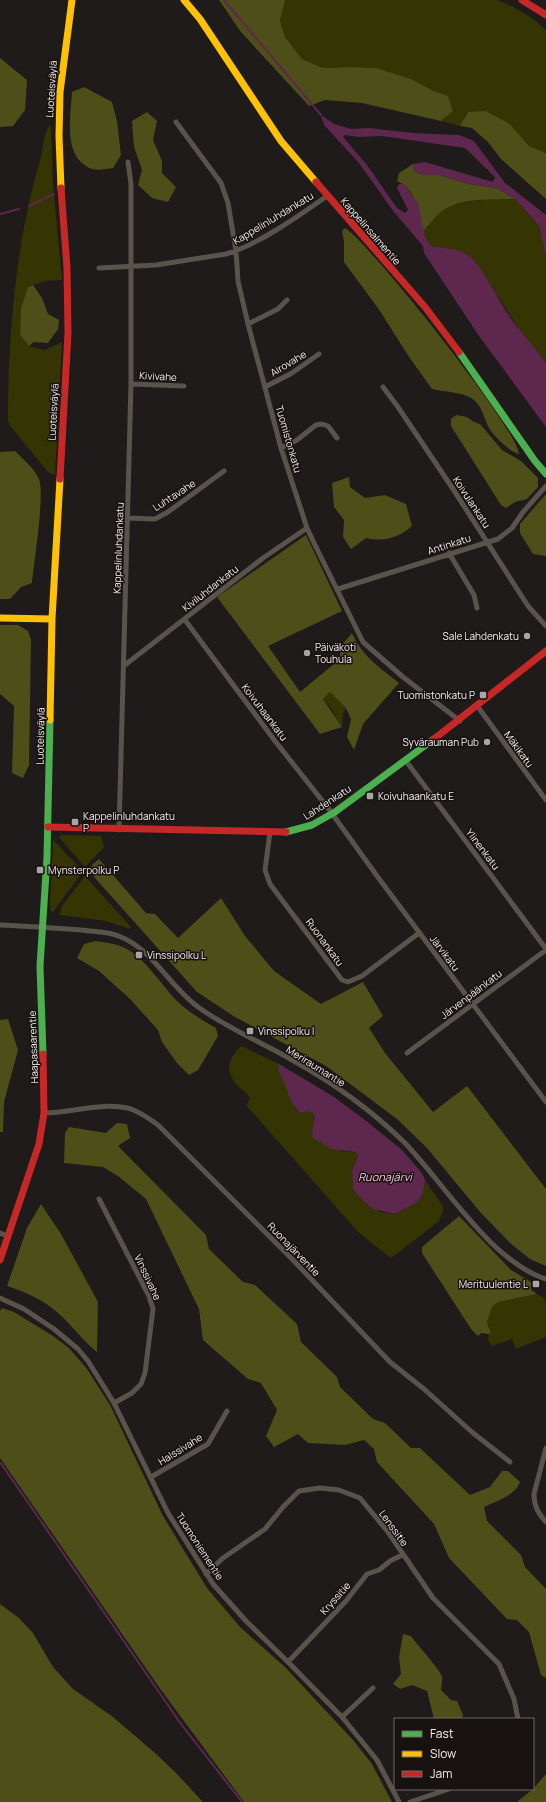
<svg xmlns="http://www.w3.org/2000/svg" width="546" height="1802" font-family="Manrope,sans-serif">
	<style>
		.green { fill: #353504 }
		.forest { fill: #4e4e18 }
		.water { fill: #5e274d }
		.lines { fill: none; stroke-linecap: round; stroke-linejoin: round }
		.stream { stroke: #5e274d; stroke-width: 2 }
		.street { stroke: #59534c; stroke-width: 5 }
		.fast { stroke: #4caf50; stroke-width: 7 }
		.slow { stroke: #ffc107; stroke-width: 7 }
		.jam { stroke: #c62828; stroke-width: 7 }
		.poi-dot { fill: #a8a5a3; stroke: #17110f; stroke-width: 1.5 }
		.labels { text-anchor: middle; stroke-width: 3; stroke-linejoin: round; paint-order: stroke }
		.street-label { font-size: 10px; fill: #f3efed; stroke: #17110f }
		.poi-label { font-size: 10px; fill: #f3efed; stroke: #17110f; text-anchor: start }
		.water-label { font-size: 11px; font-style: italic; fill: #fdc4e7; stroke: #17110f }
	</style>
	<rect width="100%" height="100%" fill="#1e1b1a"/>
	<path class="green" d="M285,0H497C516,7 531,16 546,30V153L529,146L510,124L468,112L460,126L441,121L453,111L448,96L434,91L411,79L377,68L351,67L323,68L302,59L285,37L280,21Z
		M51,125L53,184L62,280L45,281L28,287L21,308L20,335L29,346L45,350L62,342L55,475L49,473L10,426L8,420C8,332 16,241 41,157C44,147 43,131 51,125Z
		M515,199L539,226L546,256V363L524,337L486,277L469,257L452,249L431,246L425,237L423,232C429,225 435,217 442,211C459,198 494,200 515,199Z
		M330,692L346,708L343,714L342,727L330,707L323,699Z
		M61,835L101,836L104,847L86,866L83,865L59,837Z
		M53,840L83,871L53,912L51,911L50,904Z
		M85,876L131,927L130,929L106,921L60,915L62,906Z
		M241,1046L279,1064L278,1071C286,1082 289,1097 296,1110L307,1111L314,1114V1124L312,1135L342,1151L356,1152L358,1157L352,1170L353,1189L357,1195L380,1212L395,1214L407,1208L423,1194L425,1180L444,1208L439,1221L391,1258L359,1233L246,1105L250,1098C246,1092 244,1091 239,1087C224,1072 227,1060 241,1046Z
		M537,1294L544,1298L546,1303V1337L516,1349L512,1339L492,1346L488,1340L489,1334L491,1333L487,1322L492,1307L498,1302Z"/>
	<path class="forest" d="M219,0H285L280,21L285,37L302,59L323,68L351,67L377,68L411,79L434,91L448,96L453,111L441,121L362,103L325,100L309,106L241,32Z
		M0,58L27,80L25,110L13,126L0,127Z
		M84,87L112,102L117,121L121,155L113,168C105,169 93,172 86,166C63,152 71,114 72,92Z
		M485,111L510,124L529,146L546,153V199L501,159L488,142L472,128L460,126L468,112Z
		M147,112L157,121L153,140L162,161V173L176,187L168,202L152,198L138,185L142,170L134,147L132,121Z
		M413,164L414,171L423,175H439L469,184L497,188L515,199C493,200 461,197 442,211C435,217 429,225 423,232C420,213 416,189 397,181L399,173Z
		M345,228C369,242 519,431 519,454C510,452 492,435 488,426C484,418 482,407 475,401C466,392 444,392 432,389L409,357L380,311L344,262V241L342,231Z
		M33,285L42,298L48,314L59,320L58,329L48,343L34,342L29,346L20,335L21,308L28,287Z
		M456,415L467,417L474,422L480,424L502,450L521,461L538,478V487L527,499L515,502L506,508L501,505L451,426V419Z
		M15,451C23,459 34,468 39,479C45,493 34,563 32,583L21,587L10,599H0V452Z
		M349,477L350,487L365,498L385,495L406,504L412,526C398,538 384,542 366,538L351,549L343,537L344,520L334,507L332,483Z
		M546,494V556L533,554L520,533V524Z
		M306,535L342,611L268,646L300,692L340,659V647L352,633C363,657 379,667 399,683L363,724L354,750L347,737L351,719L346,708L330,692L323,699L342,727L320,734L217,597Z
		M0,625H18L28,631L31,640L29,765L23,778L12,773L14,706L0,694Z
		M99,859L146,913L155,914L178,938L221,898L245,936L274,971L321,1004L363,982L383,1016L369,1028L385,1053L433,1112L467,1086L546,1189V1266L530,1259L510,1243L481,1213L427,1148L397,1119L326,1066L235,1017L197,992L95,878L91,870L92,865Z
		M95,941C105,942 118,944 127,949C146,960 161,984 176,1000C188,1012 202,1020 216,1028L218,1036L198,1070L189,1075L177,1063L162,1042L158,1030L130,999L99,971L77,958L84,944Z
		M8,1019L18,1050L4,1102L3,1132H0V1020Z
		M117,1123L127,1124L130,1138L118,1146L206,1235L209,1249L243,1282L255,1285L297,1324L301,1342L337,1377L340,1387L373,1419L385,1423L411,1448H420L470,1495L490,1487L502,1471H508L520,1482C515,1496 496,1501 484,1507L487,1521L521,1555L525,1567L546,1589V1678L541,1675L529,1632L517,1620L507,1619L449,1558L434,1524L377,1462L374,1449L364,1440L345,1445L308,1443L298,1434L274,1447L266,1436L277,1410L261,1383L248,1379L203,1340L199,1309L146,1199L118,1176L103,1167L64,1163L65,1133L69,1127L106,1133Z
		M41,1204L61,1234L98,1302L97,1352C82,1340 71,1324 57,1312C42,1299 25,1292 7,1286L27,1228Z
		M459,1216L511,1270L531,1282V1290L537,1294L498,1302L492,1307L487,1322L491,1333L489,1334L481,1333L478,1336L471,1329L422,1253V1247Z
		M2,1308L14,1312L53,1336L69,1348L87,1369L110,1405L163,1516L207,1588L240,1627L286,1668L353,1740L372,1764L392,1802H244L161,1690L0,1458V1311Z
		M0,1604L19,1618L33,1633L53,1667L73,1689L113,1717L155,1753L177,1774L203,1802H0Z
		M403,1634L411,1636C417,1645 440,1669 442,1677C443,1680 441,1686 441,1690L451,1700L457,1701L463,1715L462,1719H434L427,1691L412,1685L400,1689L393,1684L401,1674L399,1657Z
		M546,1774V1802H517L533,1789Z"/>
	<path class="water" d="M321,115L334,124L351,129L369,128L413,133L459,135L474,141L505,183L546,215V256L539,226L515,199L497,188L469,184L439,175H423L414,171L413,164L425,162L493,182L495,177L465,148L382,136L359,137L345,135L343,137L367,165L397,208L405,213L408,210L397,188L399,184H404L418,204L425,237L431,246C443,248 458,248 469,256C484,268 499,301 510,317C521,333 535,347 546,363V427L479,336L424,253L423,246L394,212L359,163L324,125Z
		M279,1064L334,1097L365,1120L402,1150L422,1173L425,1180L423,1194L416,1203L395,1214L373,1209L357,1195L353,1189L352,1170L358,1157L356,1152L332,1149L313,1138C310,1130 316,1122 314,1114L307,1111L301,1113C287,1103 288,1084 278,1071Z"/>
	<g class="lines">
		<path class="stream" d="M224,0L321,115
			M29,206L54,194
			M0,214L19,209
			M0,1462L181,1724L242,1802"/>
		<path class="street" d="M176,122L221,183L228,203L236,251L238,281L248,324L281,448L307,528L315,545L363,642L403,677L460,721
			M99,268L156,265L226,254C258,245 300,215 327,196
			M248,324L278,309L287,300
			M131,384L184,386
			M265,387L292,373L319,354
			M383,387L398,407L453,489L528,606L546,626
			M281,448L297,440L316,425L322,424L328,426L337,438
			M128,518L155,519L168,512L224,471
			M449,553L474,595L477,608
			M338,589L498,539L512,528L523,512L546,486
			M185,620L275,741L328,808L380,880L546,1102
			M125,665L263,558L307,528
			M478,707L546,800
			M406,761L546,949
			M119,830L131,384V184L128,162
			M270,832L265,870L270,884L342,980L348,982L362,976L419,933
			M0,925C27,926 54,928 81,930C94,932 109,931 121,937C153,950 170,987 198,1007C227,1028 261,1042 292,1060C332,1082 371,1110 404,1142C444,1183 491,1262 546,1279
			M407,1053L546,950
			M44,1113C71,1113 104,1101 131,1109C141,1113 150,1119 158,1125L292,1259L390,1362L424,1389L473,1433L510,1462
			M99,1199L149,1296L153,1309L145,1373L141,1384L132,1393L114,1403
			M0,1233L8,1236
			M0,1298L24,1309L54,1329L78,1349L88,1361L114,1403L168,1513L213,1584L246,1621L288,1662L342,1717L377,1760L399,1802
			M546,1448L534,1494C534,1506 538,1513 546,1522
			M151,1477L208,1444L227,1411
			M206,1574L223,1558L265,1529L283,1507L299,1491L320,1488L339,1490L360,1498L388,1532L433,1598L499,1664L514,1699L518,1719
			M288,1662L346,1601L367,1574L379,1570L390,1561L402,1555
			M342,1717L373,1688
			M410,1802L449,1789"/>
		<path class="fast" d="M459,352L535,461L546,474
			M286,832L312,825L335,812L434,739
			M43,1054L40,966L47,857L50,720"/>
		<path class="slow" d="M184,0L200,19L281,141L316,182
			M61,188L59,136L60,92L72,0
			M0,618L52,619
			M50,720L52,619L60,479"/>
		<path class="jam" d="M522,0L546,15
			M316,182L425,307L459,352
			M60,479L68,333L67,268L61,188
			M434,739L546,651
			M48,827L286,832
			M0,1260L39,1144L44,1113L43,1054"/>
	</g>
	<g class="poi-dot">
		<circle cx="527" cy="636" r="4"/>
		<circle cx="307" cy="653" r="4"/>
		<rect x="479" y="691" width="8" height="8" rx="2"/>
		<circle cx="487" cy="742" r="4"/>
		<rect x="366" y="792" width="8" height="8" rx="2"/>
		<rect x="71" y="818" width="8" height="8" rx="2"/>
		<rect x="36" y="866" width="8" height="8" rx="2"/>
		<rect x="135" y="951" width="8" height="8" rx="2"/>
		<rect x="246" y="1027" width="8" height="8" rx="2"/>
		<rect x="532" y="1280" width="8" height="8" rx="2"/>
	</g>
	<g class="labels">
		<g class="street-label">
			<text transform="translate(51 89) rotate(-86)" y="4">Luoteisväylä</text>
			<text transform="translate(273 218) rotate(-31)" y="4">Kappelinluhdankatu</text>
			<text transform="translate(371 231) rotate(49)" y="4">Kappelinsalmentie</text>
			<text transform="translate(288 363) rotate(-31)" y="4">Airovahe</text>
			<text transform="translate(158 376) rotate(3)" y="4">Kivivahe</text>
			<text transform="translate(53 412) rotate(-87)" y="4">Luoteisväylä</text>
			<text transform="translate(289 439) rotate(74)" y="4">Tuomistonkatu</text>
			<text transform="translate(174 495) rotate(-33)" y="4">Luhtavahe</text>
			<text transform="translate(472 502) rotate(57)" y="4">Koivulankatu</text>
			<text transform="translate(449 544) rotate(-18)" y="4">Antinkatu</text>
			<text transform="translate(118 548) rotate(-88)" y="4">Kappelinluhdankatu</text>
			<text transform="translate(210 588) rotate(-38)" y="4">Kiviluhdankatu</text>
			<text transform="translate(265 712) rotate(53)" y="4">Koivuhaankatu</text>
			<text transform="translate(40 736) rotate(-89)" y="4">Luoteisväylä</text>
			<text transform="translate(519 749) rotate(54)" y="4">Mäkikatu</text>
			<text transform="translate(327 802) rotate(-33)" y="4">Lahdenkatu</text>
			<text transform="translate(483 849) rotate(53)" y="4">Ylinenkatu</text>
			<text transform="translate(325 942) rotate(54)" y="4">Ruonankatu</text>
			<text transform="translate(445 953) rotate(53)" y="4">Järvikatu</text>
			<text transform="translate(471 994) rotate(-37)" y="4">Järvenpäänkatu</text>
			<text transform="translate(33 1047) rotate(-92)" y="4">Haapasaarentie</text>
			<text transform="translate(316 1066) rotate(32)" y="4">Meriraumantie</text>
			<text transform="translate(294 1249) rotate(46)" y="4">Ruonajärventie</text>
			<text transform="translate(148 1277) rotate(65)" y="4">Vinssivahe</text>
			<text transform="translate(180 1449) rotate(-32)" y="4">Halssivahe</text>
			<text transform="translate(394 1528) rotate(54)" y="4">Lenssitie</text>
			<text transform="translate(200 1546) rotate(57)" y="4">Tuomoniementie</text>
			<text transform="translate(335 1598) rotate(-48)" y="4">Kryssitie</text>
		</g>
		<g class="poi-label">
			<text x="519" y="640" text-anchor="end">Sale Lahdenkatu</text>
			<text x="315" y="651">Päiväkoti<tspan x="315" dy="12">Touhula</tspan></text>
			<text x="475" y="699" text-anchor="end">Tuomistonkatu P</text>
			<text x="479" y="746" text-anchor="end">Syvärauman Pub</text>
			<text x="378" y="800">Koivuhaankatu E</text>
			<text x="83" y="820">Kappelinluhdankatu<tspan x="83" dy="12">P</tspan></text>
			<text x="48" y="874">Mynsterpolku P</text>
			<text x="147" y="959">Vinssipolku L</text>
			<text x="258" y="1035">Vinssipolku I</text>
			<text x="528" y="1288" text-anchor="end">Merituulentie L</text>
		</g>
		<g class="water-label">
			<text x="385" y="1181">Ruonajärvi</text>
		</g>
	</g>
	<rect x="394" y="1718" width="140" height="72" fill="#17110f" stroke="#6f6a68"/>
	<rect x="402" y="1731" width="20" height="6" fill="#4caf50" stroke="#6f6a68"/>
	<text x="430" y="1738" font-size="12" fill="#f3efed">Fast</text>
	<rect x="402" y="1751" width="20" height="6" fill="#ffc107" stroke="#6f6a68"/>
	<text x="430" y="1758" font-size="12" fill="#f3efed">Slow</text>
	<rect x="402" y="1771" width="20" height="6" fill="#c62828" stroke="#6f6a68"/>
	<text x="430" y="1778" font-size="12" fill="#f3efed">Jam</text>
</svg>
